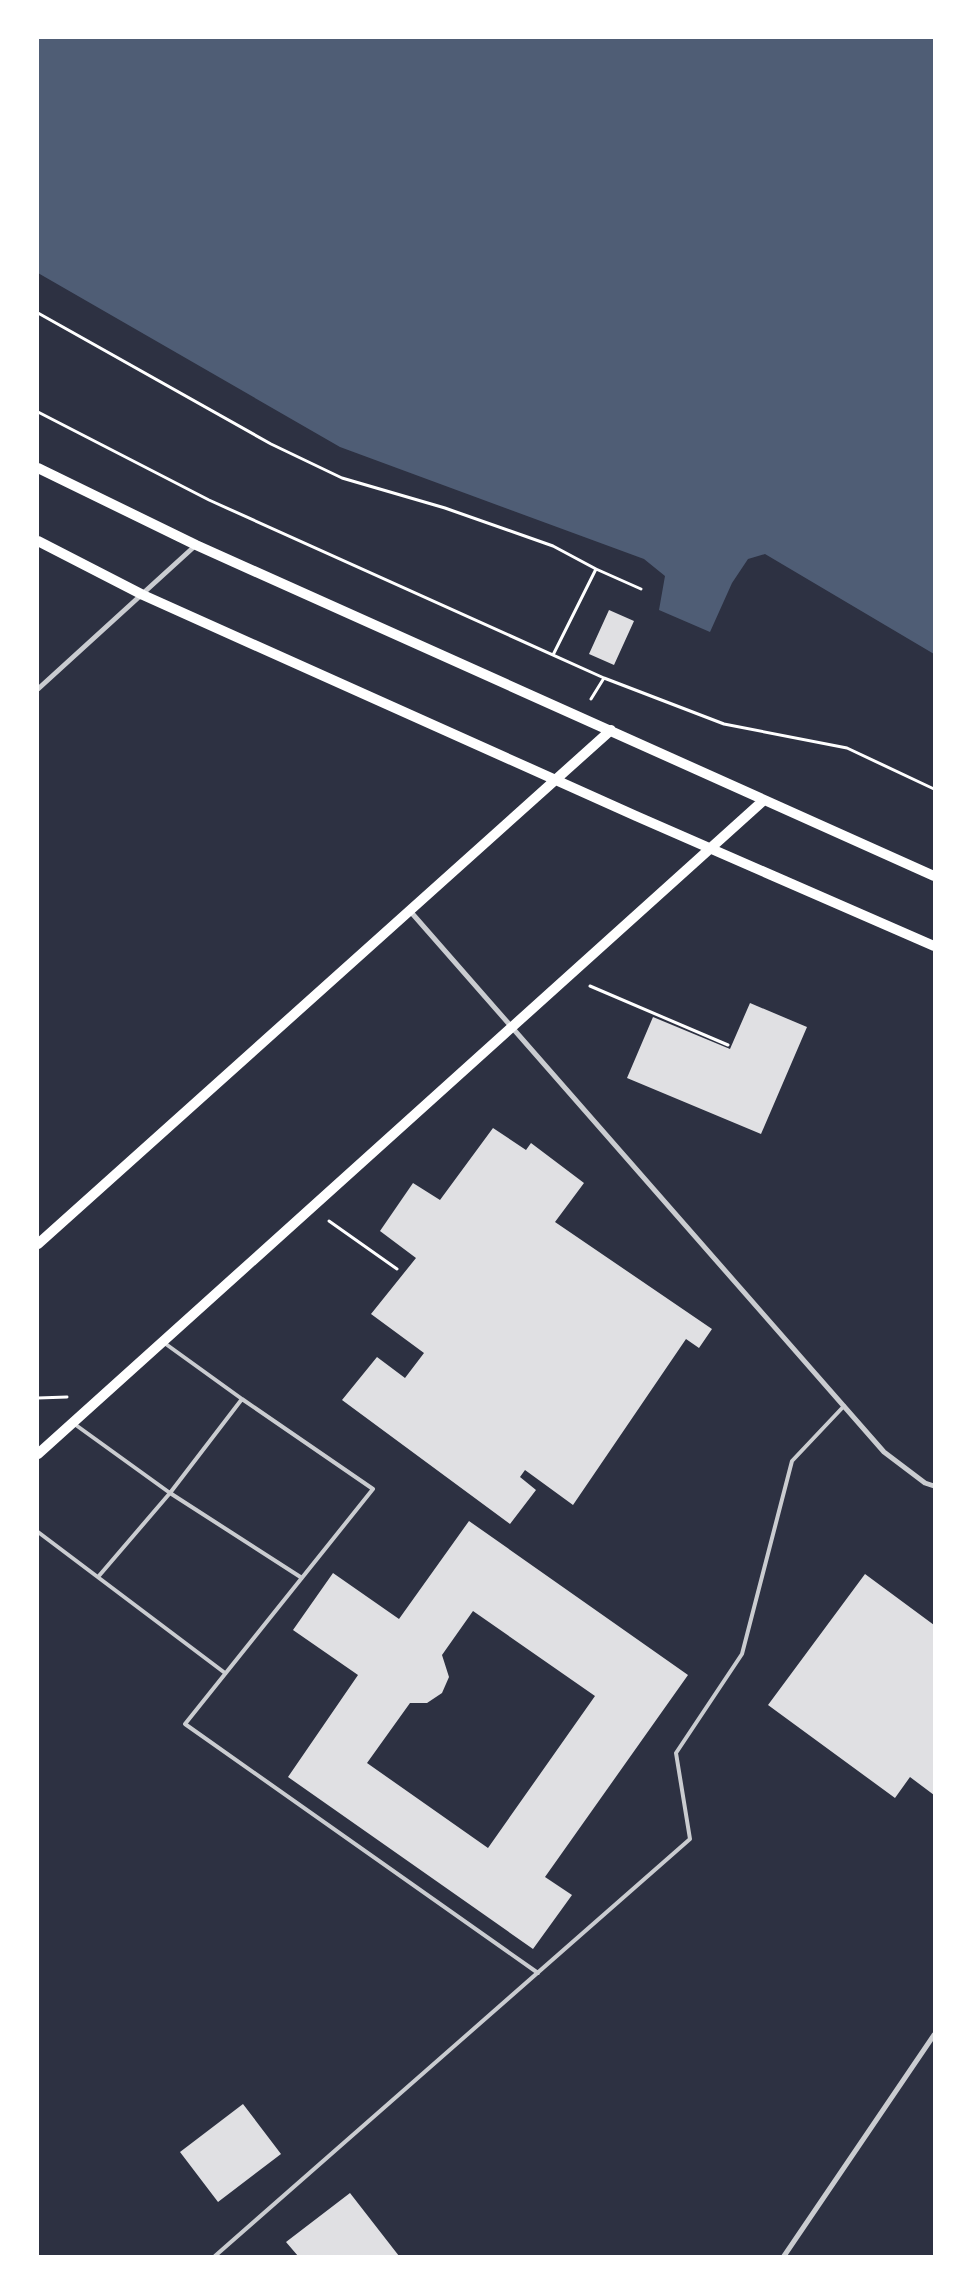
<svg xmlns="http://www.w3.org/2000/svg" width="972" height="2294" font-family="'Roboto Condensed',sans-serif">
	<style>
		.water { fill: #4f5d75 }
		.building { fill: #e0e0e3; fill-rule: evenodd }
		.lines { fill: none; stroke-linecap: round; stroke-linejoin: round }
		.path { stroke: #fff; stroke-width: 3 }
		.service { stroke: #caccd0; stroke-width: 4 }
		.minor { stroke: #caccd0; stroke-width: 5 }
		.secondary { stroke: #fff; stroke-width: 10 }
	</style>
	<rect width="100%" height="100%" fill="#2d3142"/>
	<path class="water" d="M38,38H934V654L765,554L748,559L732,583L710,632L659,610L665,576L644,559L340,447L38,273Z"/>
	<path class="building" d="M609,610L634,621L614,665L589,654Z
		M750,1003L807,1027L761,1134L627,1078L653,1017L730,1049Z
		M493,1128L526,1150L531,1143L584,1183L555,1222L712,1329L699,1348L686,1339L573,1505L525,1470L520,1477L536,1490L510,1524L342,1400L377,1357L405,1378L424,1353L371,1314L416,1258L380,1231L413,1183L440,1200Z
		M469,1521L688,1675L545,1877L572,1895L533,1949L288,1777L358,1675L293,1630L333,1573L399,1619ZM473,1611L595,1696L488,1848L367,1763L410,1703H427L442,1693L449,1677L442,1655Z
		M865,1574L934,1625V1795L910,1777L895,1798L768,1705Z
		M243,2104L281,2154L218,2202L180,2152Z
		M350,2193L399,2256H298L286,2242Z"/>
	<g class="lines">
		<path class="path" d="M38,313L271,444L342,478L445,508L553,546L596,569L553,655
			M38,412L209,500L604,678L724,724L847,748L934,789
			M596,569L641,589
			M591,699L604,678
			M590,986L728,1045
			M329,1221L397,1269
			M38,1398L67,1397"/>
		<path class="service" d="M163,1342L242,1399L373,1489L185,1724L538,1973
			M73,1423L170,1493L302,1578
			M38,1532L225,1673
			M98,1577L170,1493L242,1399
			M215,2256L690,1839L676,1753L742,1654L792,1461L844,1406"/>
		<path class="minor" d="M38,689L196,545
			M410,911L884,1452L925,1483L934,1486
			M784,2256L934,2035"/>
		<path class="secondary" d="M38,468L196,545L934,876
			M38,541L143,595L636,816L934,946
			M38,1244L611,730
			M38,1454L764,800"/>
	</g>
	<rect width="972" height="2294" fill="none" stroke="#ffffff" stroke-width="78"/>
</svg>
